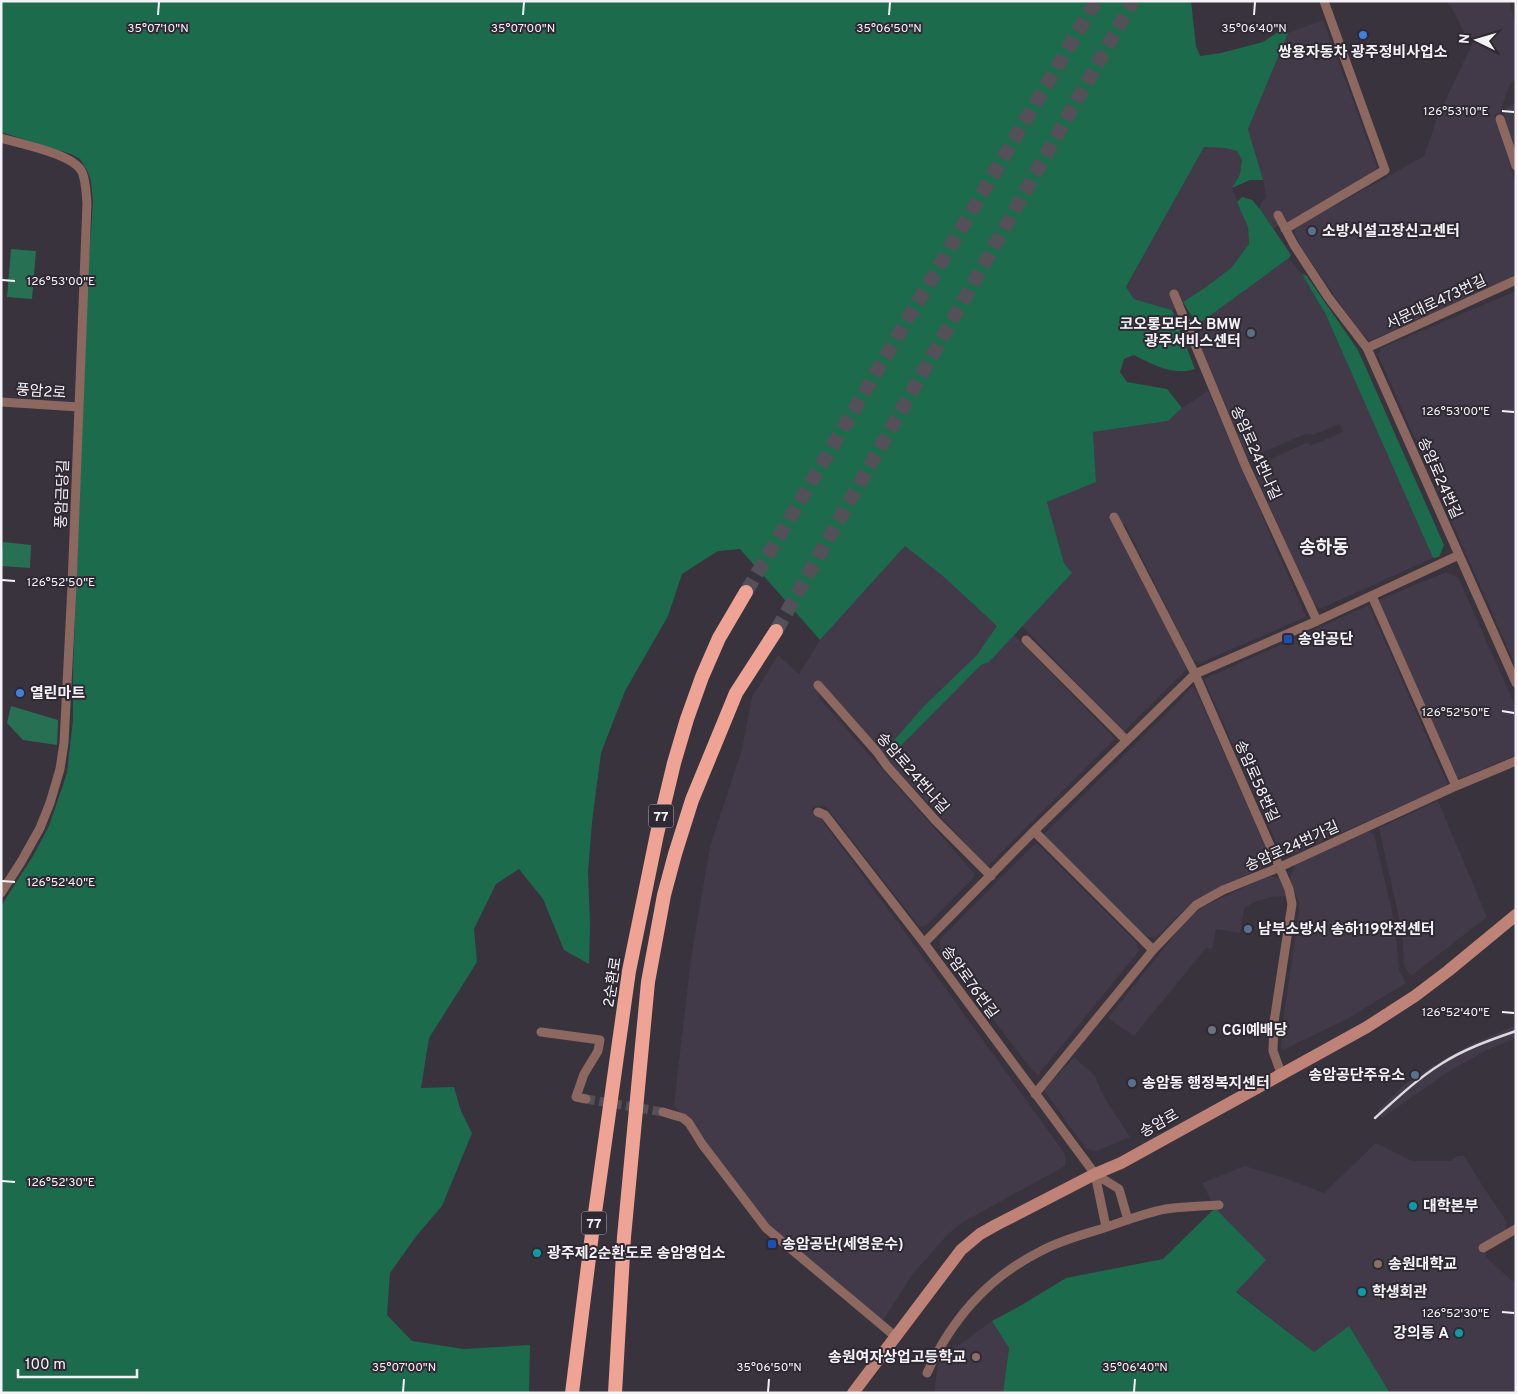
<svg xmlns="http://www.w3.org/2000/svg" width="1517" height="1394" font-family="Overpass,'Noto Sans KR',sans-serif">
	<style>
		.built { fill: #423a49 }
		.green { fill: #287053 }
		.forest { fill: #1c6b4d }
		.lines { fill: none; stroke-linecap: round; stroke-linejoin: round }
		.minor-tunnel { stroke: #545058; stroke-width: 9; stroke-dasharray: 9 4.5; stroke-linecap: butt }
		.trunk-tunnel { stroke: #545058; stroke-width: 14; stroke-dasharray: 14 7; stroke-linecap: butt }
		.minor { stroke: #8d6860; stroke-width: 9 }
		.secondary { stroke: #be8277; stroke-width: 12 }
		.trunk { stroke: #eea394; stroke-width: 14 }
		.rail { stroke: #dbd8de; stroke-width: 2.5 }
		.ticks { fill: none; stroke: #f4f1f7; stroke-width: 2 }
		.shop-dot { fill: #3f7fe0; stroke: #2e2932; stroke-width: 2 }
		.service-dot { fill: #5c6f8a; stroke: #2e2932; stroke-width: 2 }
		.transit-dot { fill: #1a4fb4; stroke: #2e2932; stroke-width: 2 }
		.worship-dot { fill: #6b7280; stroke: #2e2932; stroke-width: 2 }
		.culture-dot { fill: #0f9aa8; stroke: #2e2932; stroke-width: 2 }
		.education-dot { fill: #8d6e63; stroke: #2e2932; stroke-width: 2 }
		.labels { text-anchor: middle; stroke-width: 4; stroke-linejoin: round; paint-order: stroke }
		.shield { fill: #2e2932; stroke: #b9b5bc; stroke-width: 1 }
		.shield-label { font-size: 14px; font-weight: bold; fill: #f4f1f7 }
		.poi-label { font-size: 15px; font-weight: bold; fill: #f4f1f7; stroke: #2e2932; text-anchor: start }
		.street-label { font-size: 15px; fill: #f4f1f7; stroke: #2e2932 }
		.quarter-label { font-size: 18px; font-weight: bold; fill: #f4f1f7; stroke: #2e2932 }
		.ticks-label { font-size: 12px; text-anchor: middle; fill: #f4f1f7; stroke: #2e2932; stroke-width: 4; stroke-linejoin: round; paint-order: stroke }
	</style>
	<rect width="100%" height="100%" fill="#38333c"/>
	<path class="built" d="M1445,1H1509L1516,25V78L1509,86L1500,113L1494,115L1516,184V276L1370,341L1358,330L1303,250L1294,233L1295,228L1424,156L1438,116L1473,42L1467,39L1451,6Z
		M1323,20L1377,166L1375,173L1289,221L1273,228L1260,209L1261,202L1266,198L1264,184L1248,129L1288,33Z
		M1516,102V154L1504,118L1506,108Z
		M1204,147L1225,148L1237,151L1242,160L1240,174L1232,188L1248,227L1249,244L1231,268L1206,287L1172,310L1134,299L1126,288Z
		M1289,258L1302,274L1326,315L1433,558L1320,609L1312,602L1254,470L1257,465L1306,443H1309L1310,446L1343,432L1340,424L1313,435L1306,434L1248,458L1193,328Z
		M1516,291V667L1378,355L1381,348Z
		M1208,391L1306,617L1200,663L1193,660L1125,524L1117,528L1187,669L1123,732L1022,626L1072,573L1064,563L1047,502L1096,482L1093,432L1168,421L1182,408Z
		M905,546L944,577L998,626L977,655L924,706L888,747L893,754L981,665L989,662L1014,635L1115,739L989,865H986L882,754L824,690L818,697L974,873V877L926,926H919L826,807L818,806L811,809L821,819L902,928L1065,1154V1166L963,1222L948,1234L912,1275L884,1319H880L767,1225L674,1105L691,958L710,847L742,749L752,697L778,655L799,674L820,640Z
		M1446,572L1458,577L1516,708V755L1457,780L1379,600Z
		M1369,605L1448,785L1291,855L1280,851L1204,679Z
		M1191,687L1195,688L1268,853L1264,867L1221,886L1193,901L1156,938L1149,937L1144,934L1043,835L1180,700Z
		M1438,801L1487,917L1411,976L1404,966L1402,932L1379,828Z
		M1369,831L1374,834L1395,925L1399,970L1406,983L1347,1019L1283,1050L1281,1048L1283,1021L1299,912V903L1289,880L1295,865Z
		M1036,843L1136,942L1139,951L1038,1075L1032,1070L940,950V939Z
		M1268,876L1282,878L1287,896L1272,897L1255,902L1244,908L1240,933L1216,929L1212,949L1206,948L1134,1036L1108,1018L1188,918L1205,906Z
		M1516,1025V1038L1487,1050L1448,1072L1382,1118L1378,1110L1403,1086L1437,1063L1470,1045Z
		M1074,1057L1095,1076L1103,1095L1130,1137L1097,1151L1086,1149L1044,1090Z
		M1376,1143L1412,1161H1450L1458,1156H1464L1484,1188L1507,1222L1505,1231L1480,1245L1486,1252V1257L1510,1279L1516,1282V1393H1390L1349,1327L1314,1352L1236,1291L1215,1208L1202,1183L1245,1166L1290,1180L1324,1193Z
		M992,1321L1009,1348L1003,1393H934L938,1364L952,1350Z"/>
	<path class="green" d="M11,249L36,251L32,299L7,297Z
		M3,542L31,545L30,568L1,566Z
		M11,706L58,720L57,745L23,740L7,723Z"/>
	<path class="forest" d="M1,1H1191L1196,46L1200,56L1221,53L1263,42L1281,30L1288,33L1248,129L1263,180H1250L1232,188L1240,174L1242,160L1237,151L1225,148L1204,147L1126,287L1134,299L1172,310L1195,369C1174,376 1153,365 1134,355L1124,359L1120,372L1127,382L1167,389L1182,408L1168,421L1093,432L1096,482L1047,502L1064,563L1072,573L989,662L981,665L893,754L888,747L924,706L977,655L997,626L944,577L905,546L820,640L740,549L718,551L682,574L668,616L625,691L601,753L592,822L588,872L590,924L589,964L564,950L543,899L519,869L496,884L474,929L477,962L429,1038L421,1088L454,1087L461,1111L472,1133L442,1206L417,1235L390,1273L387,1315L412,1341L464,1349L530,1345L529,1393H1V906L33,856L49,826L67,773L73,720V670L88,271L93,202L91,181L87,170L80,159L71,154L1,132Z
		M1242,197L1252,200L1260,209L1291,255L1289,258L1193,328V318L1183,302L1206,287L1231,268L1249,244L1248,227L1237,202Z
		M1302,274L1306,275L1358,350L1444,545L1439,557L1433,558L1326,315Z
		M1215,1208L1266,1260L1236,1292L1314,1352L1349,1326L1390,1393H1003L1009,1348L992,1321L1020,1306L1066,1278L1163,1259Z"/>
	<g class="lines">
		<path class="minor-tunnel" d="M586,1099L663,1112"/>
		<path class="trunk-tunnel" d="M746,592L1096,1
			M776,631L1133,1"/>
		<path class="minor" d="M1500,119L1516,166
			M1,138C21,144 74,154 82,172C86,181 86,193 87,203L72,586L64,743L60,769L50,803L40,828L21,862L1,893
			M1278,215L1294,245L1328,297L1367,348L1516,683
			M1285,229L1385,170L1324,1
			M1174,294L1245,465L1317,621
			M1367,348L1516,280
			M1,402L79,407
			M1114,517L1195,674L1289,889L1292,904L1274,1022L1273,1051L1281,1073
			M1372,596L1456,786
			M1026,640L1126,740
			M818,685L877,752L887,766L936,821L991,876
			M818,812L825,815L924,943L1095,1174L1119,1189L1128,1220
			M1034,831L1153,950
			M924,943L1034,831L1195,674L1317,621L1459,555
			M541,1032L600,1040L598,1051L584,1074L576,1097L586,1099
			M1035,1094L1153,950L1196,905L1223,890L1280,867L1456,786L1516,761
			M663,1112L683,1118L689,1123L702,1144L766,1228L896,1337
			M1095,1174L1106,1227
			M1483,1248L1516,1229
			M927,1373C952,1319 987,1278 1041,1251C1059,1241 1081,1235 1101,1229C1122,1222 1144,1213 1166,1209C1184,1206 1202,1206 1219,1205"/>
		<path class="secondary" d="M853,1393L961,1250L980,1234L996,1225L1095,1174L1121,1163L1367,1027L1415,996L1448,971L1516,915"/>
		<path class="trunk" d="M572,1393L592,1234L629,971L657,834L674,763L687,719L702,677L719,638L746,592
			M615,1393L624,1237L641,1056L648,982L664,895L675,854L692,800L736,693L776,631"/>
		<path class="rail" d="M1375,1118C1396,1099 1417,1079 1441,1064C1464,1049 1490,1040 1516,1031"/>
	</g>
	<path class="ticks" d="M158,15L159,2M523,15L524,2M889,15L890,2M1254,15L1255,2M1502,111L1514,112M2,280L15,281M1502,411L1514,412M2,580L15,581M1502,711L1514,713M2,881L15,882M1502,1012L1514,1013M2,1181L15,1182M1502,1312L1514,1313M403,1392L404,1379M768,1392L769,1379M1134,1392L1135,1379"/>
	<g class="shop-dot">
		<circle cx="1363" cy="35" r="5"/>
		<circle cx="20" cy="693" r="5"/>
	</g>
	<g class="service-dot">
		<circle cx="1312" cy="231" r="5"/>
		<circle cx="1251" cy="333" r="5"/>
		<circle cx="1248" cy="929" r="5"/>
		<circle cx="1415" cy="1075" r="5"/>
		<circle cx="1132" cy="1083" r="5"/>
	</g>
	<g class="transit-dot">
		<rect x="1283" y="634" width="10" height="10" rx="2.5"/>
		<rect x="767" y="1239" width="10" height="10" rx="2.5"/>
	</g>
	<circle class="worship-dot" cx="1212" cy="1030" r="5"/>
	<g class="culture-dot">
		<circle cx="1413" cy="1206" r="5"/>
		<circle cx="537" cy="1253" r="5"/>
		<circle cx="1362" cy="1292" r="5"/>
		<circle cx="1459" cy="1333" r="5"/>
	</g>
	<g class="education-dot">
		<circle cx="1378" cy="1264" r="5"/>
		<circle cx="976" cy="1357" r="5"/>
	</g>
	<g class="labels">
		<g class="shield">
			<rect x="648.5" y="804.5" width="25" height="23" rx="4"/>
			<rect x="581.5" y="1211.5" width="25" height="23" rx="4"/>
		</g>
		<g class="shield-label">
			<text x="661" y="821">77</text>
			<text x="594" y="1228">77</text>
		</g>
		<g class="poi-label">
			<text x="1363" y="57" text-anchor="middle">쌍용자동차 광주정비사업소</text>
			<text x="1322" y="236">소방시설고장신고센터</text>
			<text x="1241" y="329" text-anchor="end">코오롱모터스 BMW<tspan x="1241" dy="17">광주서비스센터</tspan></text>
			<text x="1298" y="644">송암공단</text>
			<text x="30" y="698">열린마트</text>
			<text x="1258" y="934">남부소방서 송하119안전센터</text>
			<text x="1222" y="1035">CGI예배당</text>
			<text x="1405" y="1080" text-anchor="end">송암공단주유소</text>
			<text x="1142" y="1088">송암동 행정복지센터</text>
			<text x="1423" y="1211">대학본부</text>
			<text x="782" y="1249">송암공단(세영운수)</text>
			<text x="547" y="1258">광주제2순환도로 송암영업소</text>
			<text x="1388" y="1269">송원대학교</text>
			<text x="1372" y="1297">학생회관</text>
			<text x="1449" y="1338" text-anchor="end">강의동 A</text>
			<text x="966" y="1362" text-anchor="end">송원여자상업고등학교</text>
		</g>
		<g class="street-label">
			<text transform="translate(1436 302) rotate(-25)" y="5">서문대로473번길</text>
			<text transform="translate(41 391) rotate(4)" y="5">풍암2로</text>
			<text transform="translate(1256 453) rotate(66)" y="5">송암로24번나길</text>
			<text transform="translate(1440 478) rotate(66)" y="5">송암로24번길</text>
			<text transform="translate(62 494) rotate(-88)" y="5">풍암금당길</text>
			<text transform="translate(913 773) rotate(49)" y="5">송암로24번나길</text>
			<text transform="translate(1257 781) rotate(66)" y="5">송암로58번길</text>
			<text transform="translate(1292 846) rotate(-24)" y="5">송암로24번가길</text>
			<text transform="translate(612 982) rotate(-81)" y="5">2순환로</text>
			<text transform="translate(970 982) rotate(54)" y="5">송암로76번길</text>
			<text transform="translate(1159 1123) rotate(-29)" y="5">송암로</text>
		</g>
		<g class="quarter-label">
			<text x="1324" y="553">송하동</text>
		</g>
	</g>
	<g class="ticks-label">
		<text x="158" y="32">35°07'10"N</text>
		<text x="523" y="32">35°07'00"N</text>
		<text x="889" y="32">35°06'50"N</text>
		<text x="1254" y="32">35°06'40"N</text>
		<text x="1456" y="115">126°53'10"E</text>
		<text x="61" y="285">126°53'00"E</text>
		<text x="1456" y="415">126°53'00"E</text>
		<text x="61" y="586">126°52'50"E</text>
		<text x="1456" y="716">126°52'50"E</text>
		<text x="61" y="886">126°52'40"E</text>
		<text x="1456" y="1016">126°52'40"E</text>
		<text x="61" y="1186">126°52'30"E</text>
		<text x="1456" y="1317">126°52'30"E</text>
		<text x="404" y="1371">35°07'00"N</text>
		<text x="769" y="1371">35°06'50"N</text>
		<text x="1135" y="1371">35°06'40"N</text>
	</g>
	<rect width="1517" height="1394" fill="none" stroke="#f4f1f7" stroke-width="5"/>
	<g transform="translate(1477 40) rotate(275)" stroke="#2e2932" stroke-width="4" paint-order="stroke">
	<path d="M0-4L9 19L0 12L-9 19Z" fill="#f4f1f7"/>
	<text y="-8" font-size="14" font-weight="bold" text-anchor="middle" fill="#f4f1f7">N</text>
	</g>
	<path d="M18 1369v8h119v-8" fill="none" stroke="#f4f1f7" stroke-width="2.5"/>
	<text x="25" y="1369" font-size="15" fill="#f4f1f7" stroke="#2e2932" stroke-width="4" paint-order="stroke">100 m</text>
</svg>
